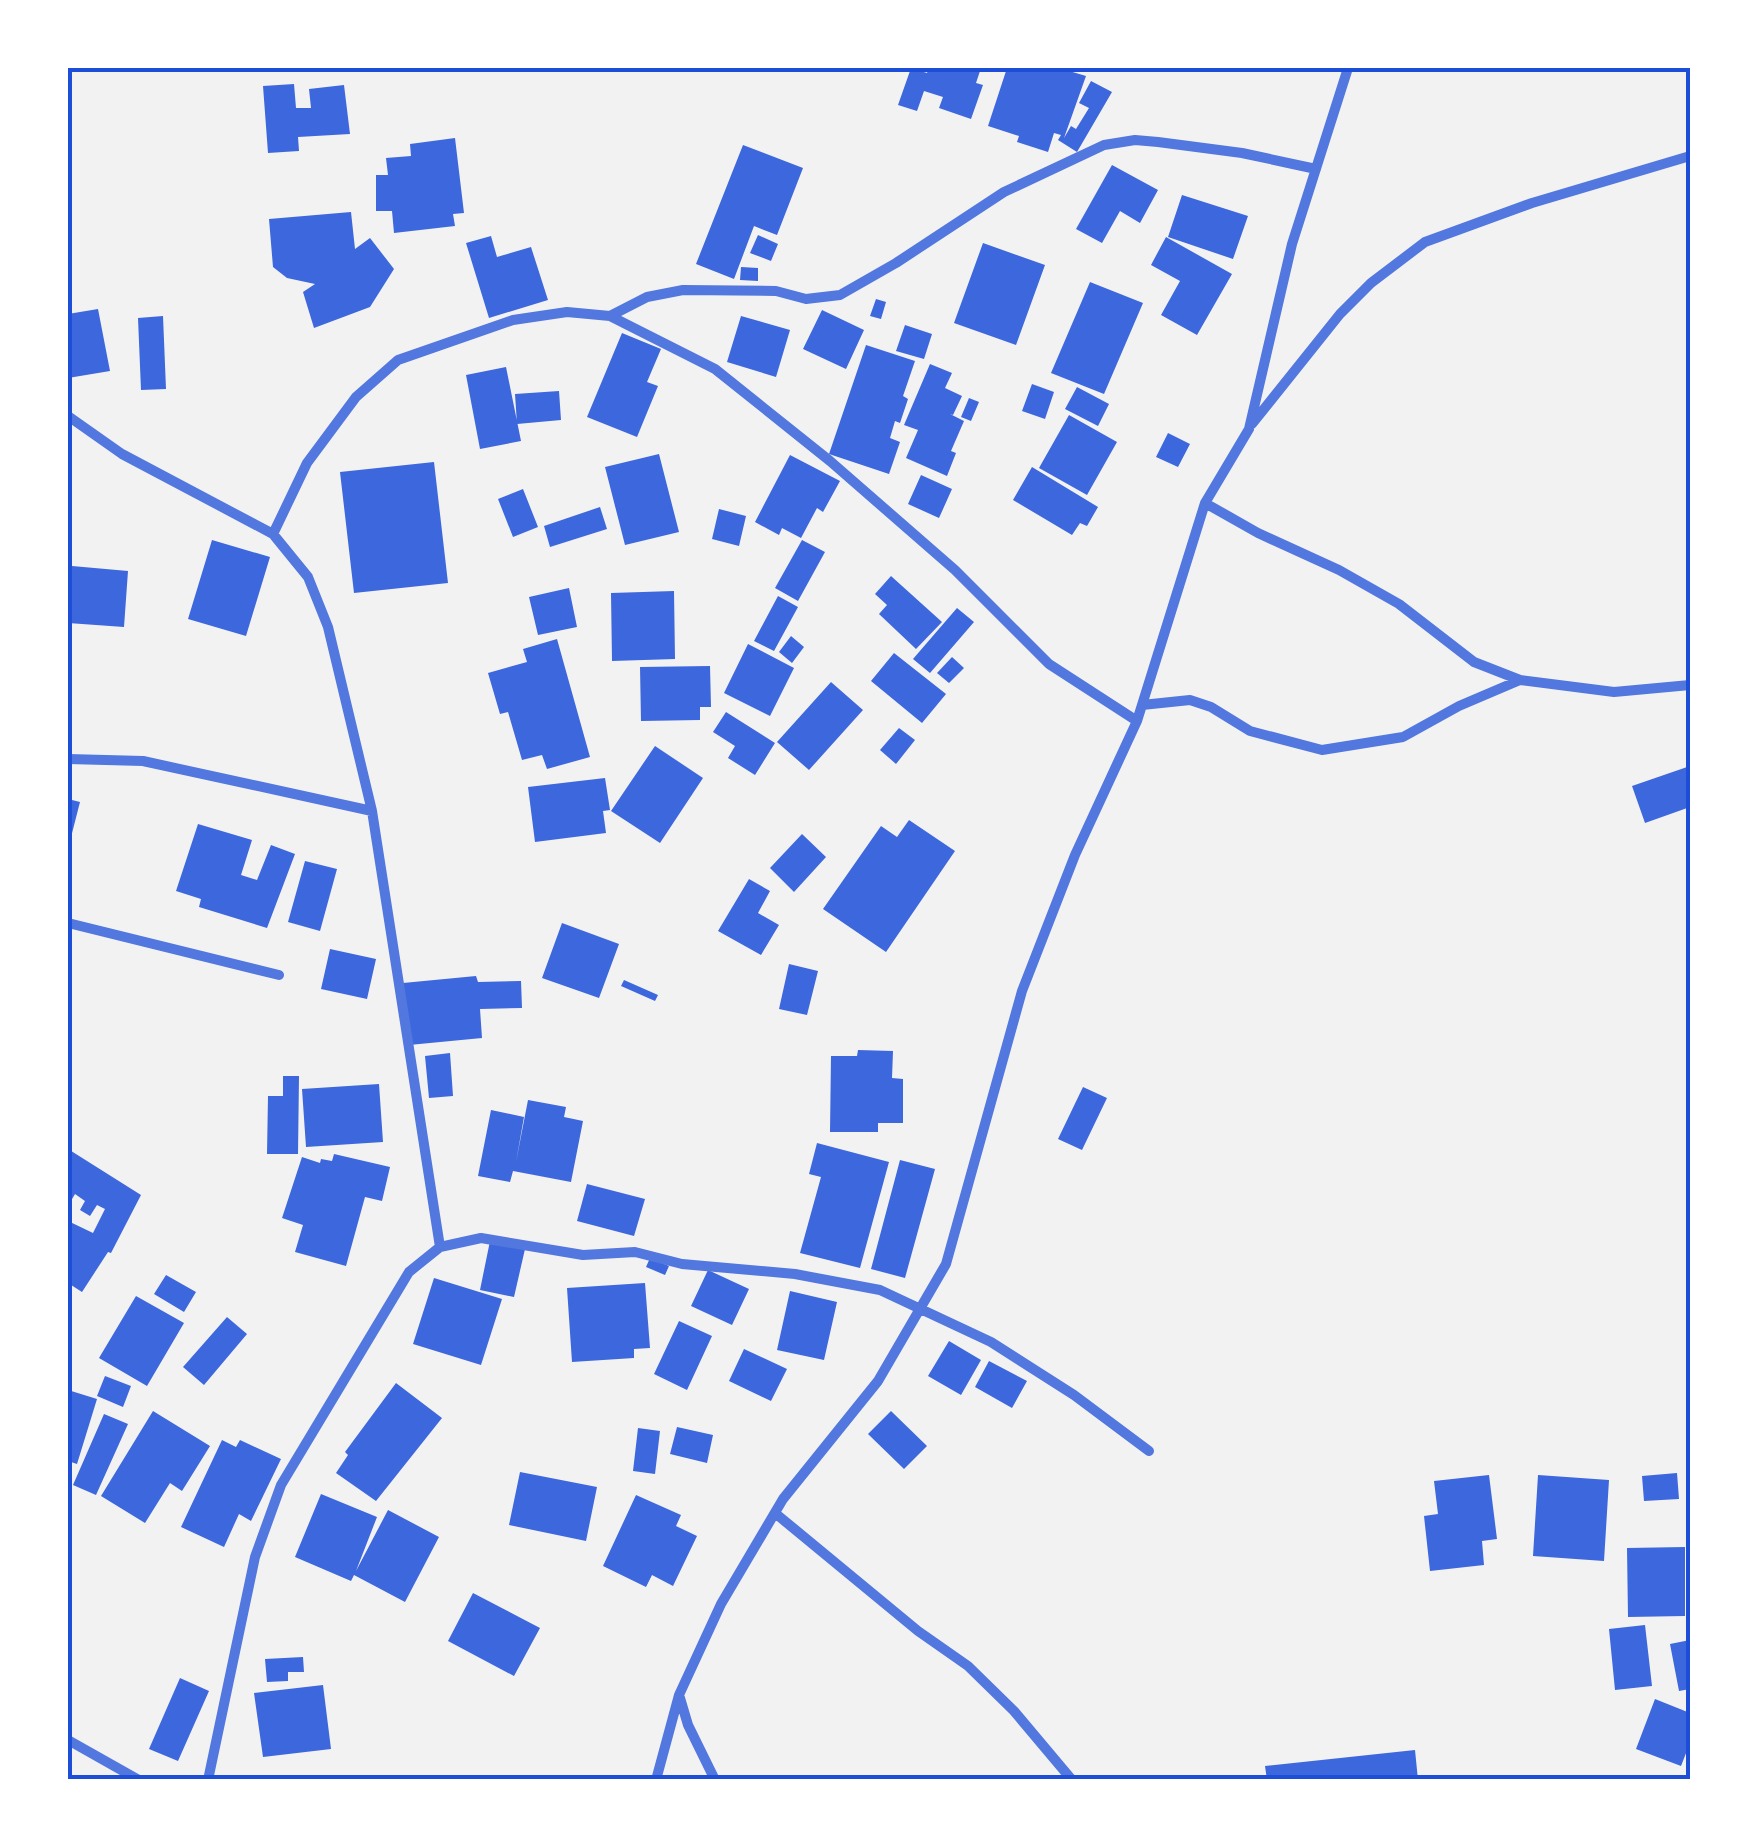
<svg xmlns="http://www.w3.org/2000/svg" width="1758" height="1847" font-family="'PT Sans Narrow',sans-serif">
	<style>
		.building { fill: #3d67dc }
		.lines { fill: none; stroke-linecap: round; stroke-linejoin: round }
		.minor { stroke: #5277de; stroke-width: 10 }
		.neatline { fill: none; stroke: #1d4ed8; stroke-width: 4 }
	</style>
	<rect width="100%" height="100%" fill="#f2f2f2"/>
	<path class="building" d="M911,68L927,73L929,68H981L976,83L983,85L971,119L939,108L943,97L924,91L917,111L898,105Z
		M1007,68H1059L1086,76L1064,138L1071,126L1076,129L1089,108L1079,103L1091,81L1112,92L1077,152L1058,140L1061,135L1054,133L1048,152L1017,142L1019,136L988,126Z
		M294,84L296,108H311L309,89L344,85L350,134L298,137L299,151L268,153L263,86Z
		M455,138L464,213L453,214L455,226L394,233L392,211H376V175H388L386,158L411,156L410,144Z
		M743,145L803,168L777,235L754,226L734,279L696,264Z
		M1112,165L1158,190L1140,223L1120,211L1102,243L1076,229Z
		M1182,195L1248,216L1233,259L1168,237Z
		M351,212L355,249L370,238L394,269L370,307L314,328L303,292L315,284L287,278L273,267L269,219Z
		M758,235L778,244L771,261L750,253Z
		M491,236L497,257L531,247L548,300L489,318L466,243Z
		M1166,237L1232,274L1197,335L1161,315L1180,281L1151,265Z
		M983,243L1045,265L1016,345L954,323Z
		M741,267L758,268V281L740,280Z
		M1090,282L1143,303L1104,394L1051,373Z
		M876,299L886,302L881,319L870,316Z
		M98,309L110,371L68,378V314Z
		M822,310L864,330L846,369L803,349Z
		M163,316L166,389L141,390L138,318Z
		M741,316L790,330L776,377L727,362Z
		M905,325L932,334L924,359L896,351Z
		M622,333L661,349L647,382L658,386L637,437L587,417Z
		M866,345L915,361L903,396L908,399L900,423L895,421L890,438L900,442L889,474L829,454Z
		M930,364L952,373L945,388L962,396L953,415L950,414L964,421L951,451L956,453L947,476L906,458L918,430L904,425Z
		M506,367L521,441L480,449L466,375Z
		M1032,384L1054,392L1045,419L1022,411Z
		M1077,387L1109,404L1098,426L1065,409Z
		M559,391L561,420L517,424L515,394Z
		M969,398L979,402L971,421L961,417Z
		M1069,415L1117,442L1087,495L1039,468Z
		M1168,433L1190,444L1178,467L1156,457Z
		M659,454L679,532L625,545L605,467Z
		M790,455L840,481L823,512L817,508L801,538L782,528L779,535L755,522Z
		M434,462L448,583L354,593L340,472Z
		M1032,467L1098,507L1087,526L1080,523L1072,535L1013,500Z
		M921,475L952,489L939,518L908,504Z
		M523,489L538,527L513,537L498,499Z
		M600,507L607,529L550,547L544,526Z
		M719,509L746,516L739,546L712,539Z
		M212,540L270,557L246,636L188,619Z
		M802,540L825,552L798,601L775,588Z
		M72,566L128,571L124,627L68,623Z
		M891,576L942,622L916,649L879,614L887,605L875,594Z
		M569,588L577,627L538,635L529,597Z
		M674,591L675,659L612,661L611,593Z
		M778,596L798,607L774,651L754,641Z
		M957,608L974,622L930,673L913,659Z
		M791,636L804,647L792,663L779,652Z
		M557,639L590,757L547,769L542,755L522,760L508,712L500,714L488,673L527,662L523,649Z
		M748,644L794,668L770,716L724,693Z
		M894,653L946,694L922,723L871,681Z
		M952,657L964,668L949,683L937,673Z
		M710,666L711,707H700V720L641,721L640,667Z
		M831,682L863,710L809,770L777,742Z
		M726,712L775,743L755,775L728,758L735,746L713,732Z
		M899,728L915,740L896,764L880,750Z
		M655,746L703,778L660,843L611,811Z
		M1690,766V807L1645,823L1632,786Z
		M605,778L610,810L603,811L606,833L535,842L528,787Z
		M68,799L80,802L69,845H68Z
		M909,820L955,851L886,952L823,909L881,826L897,837Z
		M198,824L252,840L241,875L257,880L271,845L295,854L267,928L199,907L201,899L176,891Z
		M802,834L826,857L794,892L770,868Z
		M305,861L337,869L320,931L288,922Z
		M749,879L770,891L758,913L779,925L761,955L718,931Z
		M562,923L619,944L599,998L542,978Z
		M330,949L376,959L367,999L321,989Z
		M789,964L818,971L807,1015L779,1009Z
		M476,976L478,982L521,981L522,1008L480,1009L482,1038L409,1045L403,983Z
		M624,980L658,995L655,1001L621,986Z
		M858,1050L893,1051L892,1078L903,1079V1123H878V1132H830L831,1056H857Z
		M450,1053L453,1096L429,1098L425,1056Z
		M283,1076H299L298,1154H267L268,1096H283Z
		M379,1084L383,1142L306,1147L302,1089Z
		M1083,1087L1107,1098L1082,1150L1058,1139Z
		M528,1100L566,1107L564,1117L583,1121L571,1182L513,1171L510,1182L478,1176L491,1110L524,1117L516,1162Z
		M817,1143L889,1162L860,1268L800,1253L821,1177L809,1174Z
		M68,1149L141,1195L111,1253L108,1252L82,1292L68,1283V1221L93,1233L105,1209L97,1205L90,1216L80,1210L85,1201L75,1194L68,1206Z
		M334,1154L390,1167L382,1201L365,1197L346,1266L295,1252L303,1225L282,1218L302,1157L320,1163L321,1159L332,1161Z
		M900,1160L935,1169L905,1278L871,1269Z
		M587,1184L645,1199L634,1236L577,1221Z
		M490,1241L525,1249L514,1297L480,1290Z
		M650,1258L669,1266L665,1275L646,1267Z
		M708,1270L749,1289L732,1325L691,1306Z
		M166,1275L196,1292L184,1312L154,1294Z
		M434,1278L502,1299L481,1365L413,1344Z
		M645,1283L650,1348L634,1349V1358L572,1362L567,1288Z
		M790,1291L837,1302L824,1360L777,1350Z
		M136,1296L184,1323L147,1386L99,1358Z
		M227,1317L247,1334L204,1385L183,1367Z
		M679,1321L712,1336L687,1390L654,1374Z
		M949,1341L981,1360L961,1395L928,1376Z
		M744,1349L787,1369L771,1401L729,1381Z
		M989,1361L1027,1381L1012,1408L975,1387Z
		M105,1376L131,1386L123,1407L97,1396Z
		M396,1383L442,1418L376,1501L336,1473L348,1455L345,1452Z
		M68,1390L97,1399L77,1464L68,1461Z
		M153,1411L210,1446L182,1491L170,1483L145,1523L101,1496Z
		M891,1411L927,1446L904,1469L868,1434Z
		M104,1414L128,1424L96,1495L73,1485Z
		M677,1427L713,1435L707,1463L670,1454Z
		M638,1428L660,1431L655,1474L633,1471Z
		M222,1440L236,1447L240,1440L281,1459L251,1521L239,1514L224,1547L181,1527Z
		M520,1472L597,1487L586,1541L509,1525Z
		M1677,1473L1679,1499L1644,1501L1642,1476Z
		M1489,1475L1497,1539L1482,1541L1484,1565L1430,1571L1424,1516L1438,1514L1434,1481Z
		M1538,1475L1609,1480L1604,1561L1533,1556Z
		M321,1494L377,1517L356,1571L388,1510L439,1537L405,1602L354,1575L351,1581L295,1557Z
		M636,1495L681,1515L676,1526L697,1536L673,1586L652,1575L646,1587L603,1566Z
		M1685,1547V1616L1628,1617L1627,1548Z
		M473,1593L540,1628L514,1676L448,1641Z
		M1645,1625L1652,1686L1615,1690L1609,1629Z
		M1690,1640V1689L1679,1691L1670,1644Z
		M303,1657L304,1672H288V1681L267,1682L265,1659Z
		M180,1678L209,1691L178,1761L149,1749Z
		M323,1685L331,1749L263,1757L254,1693Z
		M1655,1699L1690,1713V1743L1681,1766L1636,1749Z
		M1415,1750L1418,1780H1267L1265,1766Z"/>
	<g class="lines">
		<path class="minor" d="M610,316L647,297L683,290L776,291L806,299L840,295L896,263L1004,192L1104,145L1135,140L1158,142L1242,153L1316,169
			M68,416L122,454L273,534L308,577L328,627L372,811L440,1247
			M1252,424L1340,314L1371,283L1425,242L1532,203L1690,156
			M1205,503L1258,533L1339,570L1399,604L1474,662L1520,680
			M273,534L307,463L356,397L398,360L513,320L567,312L610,316L715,369L830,461L955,570L1049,664L1137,721
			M1142,705L1190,700L1211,707L1250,731L1322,750L1403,737L1459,706L1520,680L1614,692L1690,685
			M68,759L143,761L372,811
			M68,923L279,975
			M775,1513L918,1631L968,1666L1014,1711L1072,1780
			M680,1698L688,1725L715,1780
			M68,1740L139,1780
			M208,1780L255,1557L281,1485L409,1272L440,1247L481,1238L583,1255L635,1252L682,1264L795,1274L880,1290L991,1342L1074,1395L1149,1451
			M656,1780L679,1695L721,1604L783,1499L878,1381L946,1264L1022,991L1075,855L1137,721L1205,503L1249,429L1292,244L1348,68"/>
	</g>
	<rect width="1758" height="1847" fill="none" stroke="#ffffff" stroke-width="140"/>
	<rect x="70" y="70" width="1618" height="1707" class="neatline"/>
</svg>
